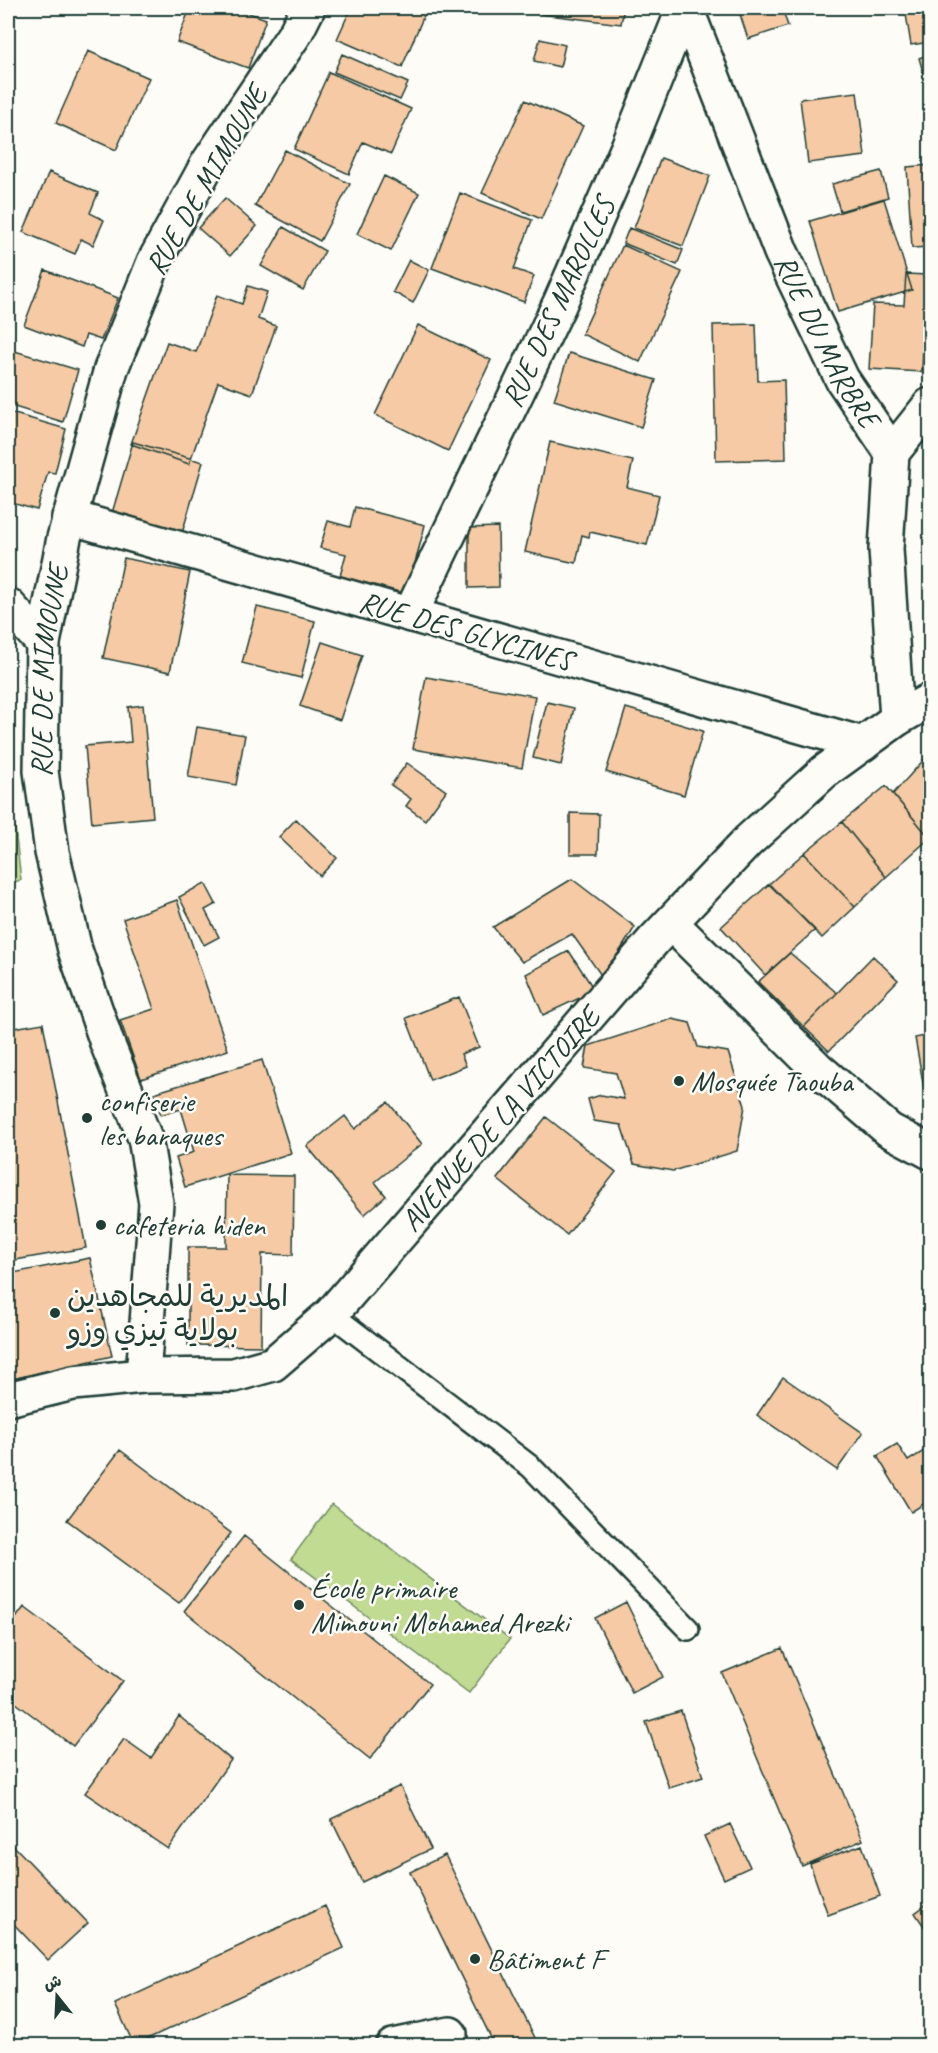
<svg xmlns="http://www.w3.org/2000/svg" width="938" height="2053" font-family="Caveat,'Playpen Sans Arabic',sans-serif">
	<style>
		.pitch { fill: #c1db92; stroke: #708c63; stroke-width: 1.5 }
		.building { fill: #f5caa4; stroke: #1f3d34; stroke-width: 1.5 }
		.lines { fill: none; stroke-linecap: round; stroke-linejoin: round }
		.service-casing { stroke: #1f3d34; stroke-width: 26 }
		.minor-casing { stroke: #1f3d34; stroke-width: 38 }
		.service { stroke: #fdfcf7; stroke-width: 21 }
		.minor { stroke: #fdfcf7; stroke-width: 33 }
		.poi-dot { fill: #1f3d34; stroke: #fdfcf7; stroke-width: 2 }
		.labels { text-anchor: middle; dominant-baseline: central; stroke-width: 5; stroke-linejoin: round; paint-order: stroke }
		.street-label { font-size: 30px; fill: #1f3d34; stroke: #fdfcf7 }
		.poi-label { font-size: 30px; fill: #1f3d34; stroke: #fdfcf7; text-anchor: start }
	</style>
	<rect width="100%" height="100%" fill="#fdfcf7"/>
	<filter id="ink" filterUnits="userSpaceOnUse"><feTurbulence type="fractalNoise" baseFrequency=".0167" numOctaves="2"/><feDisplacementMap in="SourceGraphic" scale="12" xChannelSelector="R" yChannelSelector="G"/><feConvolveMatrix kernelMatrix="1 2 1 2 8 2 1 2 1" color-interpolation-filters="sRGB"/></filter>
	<g filter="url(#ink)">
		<path class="pitch" d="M 8,770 L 21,880 L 8,884 Z
			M 332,1504 L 510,1639 L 469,1693 L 291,1559 Z"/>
		<path class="building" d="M 190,8 L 235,8 L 266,19 L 248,68 L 177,42 Z
			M 351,8 L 427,8 L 402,67 L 337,39 Z
			M 542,8 L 624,8 L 621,24 L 541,14 Z
			M 738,8 L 782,8 L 788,26 L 748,39 Z
			M 905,8 L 930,8 L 930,42 L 911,45 Z
			M 540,39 L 565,45 L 560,67 L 534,61 Z
			M 88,51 L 149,78 L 116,150 L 56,123 Z
			M 342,54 L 408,83 L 400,100 L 334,72 Z
			M 930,54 L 930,96 L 919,58 Z
			M 329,72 L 411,109 L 391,154 L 363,142 L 349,174 L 294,149 Z
			M 857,92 L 865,156 L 808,163 L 800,99 Z
			M 525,100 L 583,126 L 541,219 L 482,193 Z
			M 285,150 L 350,184 L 320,241 L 255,206 Z
			M 661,158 L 710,176 L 683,246 L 634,228 Z
			M 930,165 L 930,247 L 912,248 L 907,167 Z
			M 881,171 L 888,197 L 840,211 L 832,184 Z
			M 49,172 L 98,193 L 90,213 L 104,220 L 93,245 L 81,239 L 75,254 L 23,232 Z
			M 384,176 L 419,193 L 391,251 L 357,234 Z
			M 460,193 L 532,220 L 514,269 L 534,276 L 524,302 L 432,268 Z
			M 225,198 L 257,226 L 230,256 L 198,228 Z
			M 884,199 L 912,290 L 838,312 L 810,221 Z
			M 283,227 L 325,251 L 303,290 L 261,266 Z
			M 629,228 L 683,250 L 677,265 L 623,243 Z
			M 623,245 L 682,272 L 640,362 L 582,334 Z
			M 409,260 L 429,270 L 413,303 L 393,292 Z
			M 45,270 L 118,298 L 101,340 L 86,335 L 82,347 L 24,325 Z
			M 906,274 L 927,275 L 922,372 L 869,369 L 873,304 L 904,305 Z
			M 248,286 L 267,292 L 258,319 L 276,326 L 252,394 L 218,382 L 189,464 L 131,444 L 167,342 L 196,352 L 217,295 L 242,304 Z
			M 756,324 L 758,381 L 784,380 L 786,459 L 716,461 L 713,325 Z
			M 418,325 L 491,360 L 448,451 L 375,415 Z
			M 8,349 L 78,370 L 63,422 L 8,405 Z
			M 569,353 L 656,380 L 641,427 L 554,400 Z
			M 8,412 L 66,429 L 55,473 L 48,472 L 37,510 L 8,502 Z
			M 133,442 L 203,462 L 180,540 L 110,520 Z
			M 550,442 L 633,461 L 627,487 L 659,495 L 647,545 L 590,532 L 589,537 L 582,535 L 576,563 L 525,552 Z
			M 355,507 L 425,525 L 407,594 L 340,576 L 346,554 L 320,548 L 328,521 L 350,527 Z
			M 498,527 L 499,587 L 469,588 L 469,528 Z
			M 124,558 L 190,572 L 170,672 L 103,658 Z
			M 257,607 L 315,621 L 301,678 L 242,663 Z
			M 322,642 L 362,655 L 340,720 L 300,706 Z
			M 426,677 L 535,696 L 522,768 L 413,749 Z
			M 547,702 L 574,708 L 561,765 L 533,758 Z
			M 143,705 L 153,817 L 92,823 L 85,746 L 131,742 L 128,707 Z
			M 626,708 L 703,731 L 684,795 L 606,772 Z
			M 197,727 L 245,735 L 236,785 L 188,777 Z
			M 928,755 L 930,759 L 930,838 L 893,794 Z
			M 407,763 L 446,791 L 425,820 L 406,806 L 411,799 L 391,785 Z
			M 886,786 L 930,838 L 886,877 L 842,822 Z
			M 570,813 L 599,814 L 598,854 L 570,854 Z
			M 296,819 L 337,858 L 320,876 L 279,837 Z
			M 842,822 L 886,877 L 855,907 L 804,853 Z
			M 804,853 L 855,907 L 822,938 L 769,884 Z
			M 572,879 L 635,927 L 603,978 L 572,934 L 522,962 L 493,927 Z
			M 205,883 L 216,904 L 205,910 L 219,937 L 204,945 L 179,897 Z
			M 769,884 L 815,930 L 765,975 L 721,927 Z
			M 177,900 L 228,1050 L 141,1079 L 120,1020 L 154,1009 L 123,919 Z
			M 569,951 L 595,991 L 543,1015 L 526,974 Z
			M 790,953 L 837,993 L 804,1027 L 758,982 Z
			M 873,956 L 898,980 L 829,1051 L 804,1027 Z
			M 459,997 L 479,1047 L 461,1054 L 466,1066 L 430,1080 L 406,1018 Z
			M 672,1019 L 690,1023 L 698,1047 L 728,1052 L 745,1106 L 737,1151 L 673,1171 L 634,1164 L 621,1125 L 594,1121 L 588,1099 L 601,1095 L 624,1099 L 616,1073 L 584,1068 L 588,1046 Z
			M 43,1023 L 86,1248 L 9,1261 L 8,1029 Z
			M 930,1035 L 930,1104 L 927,1105 L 915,1038 Z
			M 262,1060 L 291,1153 L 185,1187 L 176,1158 L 194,1152 L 181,1109 L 161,1115 L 154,1093 Z
			M 388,1102 L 422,1144 L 375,1182 L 386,1196 L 364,1215 L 307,1146 L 345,1116 L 355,1129 Z
			M 546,1117 L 616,1172 L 567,1235 L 497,1179 Z
			M 227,1175 L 294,1176 L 293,1255 L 262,1254 L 261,1346 L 188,1345 L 188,1247 L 226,1247 Z
			M 90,1258 L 112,1356 L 13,1379 L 8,1352 L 8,1274 Z
			M 783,1377 L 863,1433 L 837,1470 L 757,1415 Z
			M 897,1444 L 908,1461 L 930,1447 L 930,1500 L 911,1512 L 877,1456 Z
			M 120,1450 L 231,1533 L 179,1603 L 67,1520 Z
			M 244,1536 L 430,1684 L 370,1759 L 184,1611 Z
			M 626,1602 L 663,1677 L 632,1693 L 595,1618 Z
			M 24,1607 L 123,1681 L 73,1746 L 8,1697 L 8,1629 Z
			M 782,1648 L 863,1840 L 802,1866 L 722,1673 Z
			M 681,1711 L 703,1777 L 669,1788 L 646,1722 Z
			M 179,1716 L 231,1760 L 168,1849 L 85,1793 L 124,1739 L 151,1758 Z
			M 400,1786 L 431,1849 L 362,1882 L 331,1819 Z
			M 730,1824 L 750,1867 L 724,1879 L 704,1836 Z
			M 12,1844 L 88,1923 L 48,1960 L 8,1918 L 8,1849 Z
			M 862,1845 L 880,1896 L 828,1915 L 810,1864 Z
			M 445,1855 L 539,2046 L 495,2046 L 410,1872 Z
			M 930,1902 L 930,1935 L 915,1913 Z
			M 325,1906 L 344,1948 L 134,2045 L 115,2004 Z"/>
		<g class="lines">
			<defs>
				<path id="service" d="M 331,1314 L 531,1467 L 688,1629"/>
				<g id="minor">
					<path id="s1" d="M 686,8 L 781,252 L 842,379 L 892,453 L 886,549 L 897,719"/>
					<path d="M 892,453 L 930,405"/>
					<path d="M 69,517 L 863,744"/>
					<path d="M 8,605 L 43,643"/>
					<path d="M 410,615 L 560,303 L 628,147 L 684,8"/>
					<path d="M 671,923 L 818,1069 L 889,1130 L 930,1152"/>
					<path id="s2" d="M 143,1376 L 156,1203 L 145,1138 L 107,1043 L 75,950 L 52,852 L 41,771 L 43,643 L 64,538 L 111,369 L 154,262 L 208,163 L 296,32 L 308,8"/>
					<path d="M 8,1399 L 73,1383 L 143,1376 L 234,1375 L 273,1364 L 331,1314 L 654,940 L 748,841 L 824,772 L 897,719 L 930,700"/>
					<path d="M 393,2046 L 450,2034"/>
				</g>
			</defs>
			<use href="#service" class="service-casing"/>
			<use href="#minor" class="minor-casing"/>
			<use href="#service" class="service"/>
			<use href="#minor" class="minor"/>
		</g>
	</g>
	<g class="poi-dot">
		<circle cx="679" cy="1081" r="6"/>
		<circle cx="87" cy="1118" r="6"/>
		<circle cx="101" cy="1225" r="6"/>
		<circle cx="55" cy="1313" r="6"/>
		<circle cx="299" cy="1605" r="6"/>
		<circle cx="475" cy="1959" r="6"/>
	</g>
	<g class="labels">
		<g class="street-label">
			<text transform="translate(206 180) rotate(-60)">RUE DE MIMOUNE</text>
			<text transform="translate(558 302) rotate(-65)">RUE DES MAROLLES</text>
			<text stroke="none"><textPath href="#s1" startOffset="362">RUE DU MARBRE</textPath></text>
			<text transform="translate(466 631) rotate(16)">RUE DES GLYCINES</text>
			<text stroke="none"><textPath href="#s2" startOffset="723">RUE DE MIMOUNE</textPath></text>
			<text transform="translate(500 1119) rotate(-49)">AVENUE DE LA VICTOIRE</text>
		</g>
		<g class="poi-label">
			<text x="691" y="1081">Mosquée Taouba</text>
			<text x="99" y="1101">confiserie<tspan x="99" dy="34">les baraques</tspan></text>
			<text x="113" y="1225">cafeteria hiden</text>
			<text x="67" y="1296">المديرية للمجاهدين<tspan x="67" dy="34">بولاية تيزي وزو</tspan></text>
			<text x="311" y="1588">École primaire<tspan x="311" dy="34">Mimouni Mohamed Arezki</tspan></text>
			<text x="487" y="1959">Bâtiment F</text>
		</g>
	</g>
	<rect width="938" height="2053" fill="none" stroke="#fdfcf7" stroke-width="30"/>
	<rect x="15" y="15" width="908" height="2023" fill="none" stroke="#1f3d34" stroke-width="2" filter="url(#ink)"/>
	<g transform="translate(57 1996) rotate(342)" stroke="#fdfcf7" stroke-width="4.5" paint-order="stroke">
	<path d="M0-4.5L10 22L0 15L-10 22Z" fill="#1f3d34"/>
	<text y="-9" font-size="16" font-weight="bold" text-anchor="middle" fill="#1f3d34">ش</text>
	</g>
</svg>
